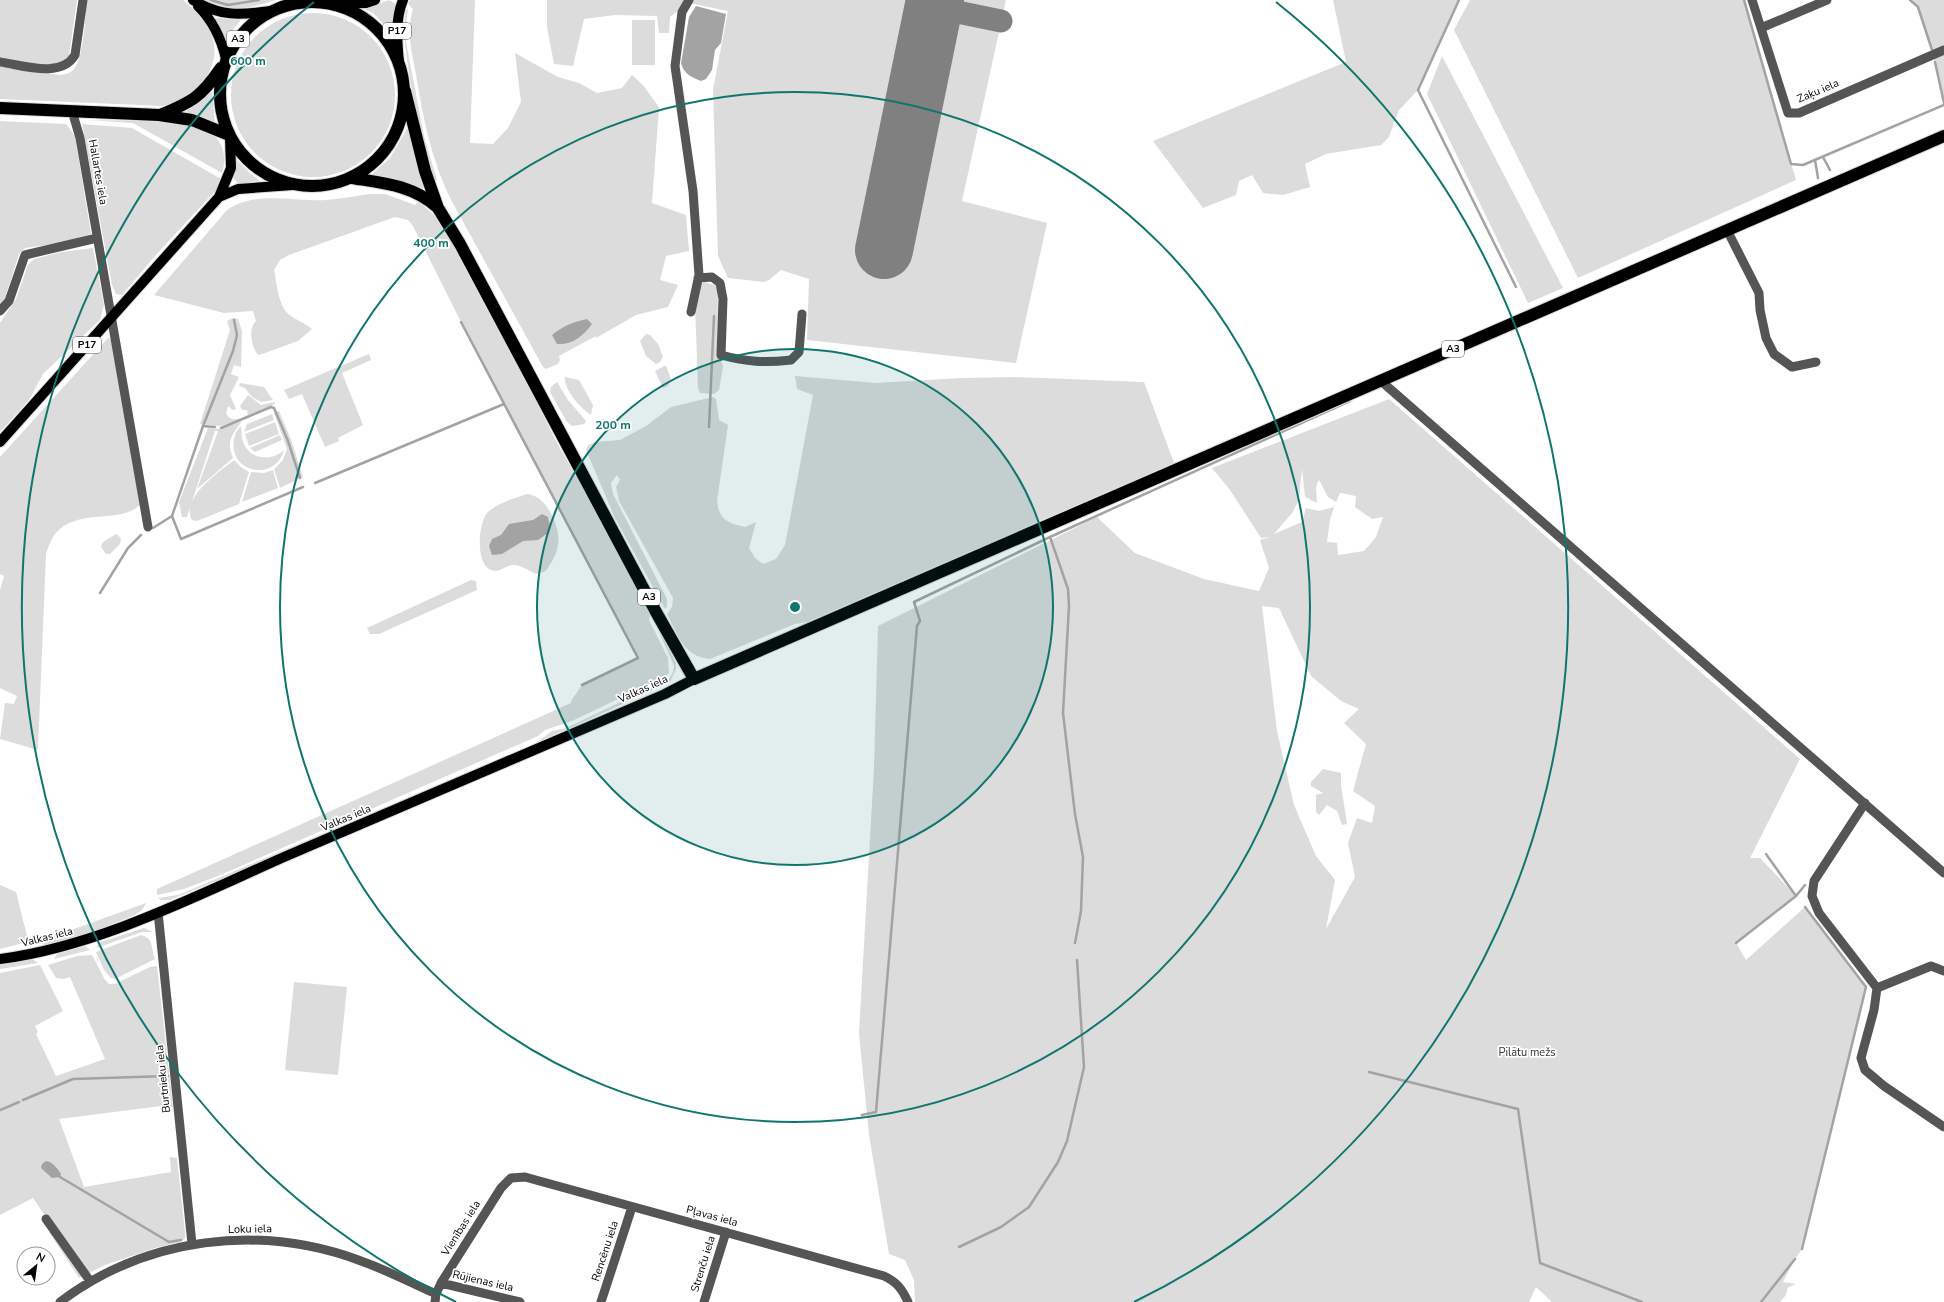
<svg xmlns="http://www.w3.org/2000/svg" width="1944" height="1302" font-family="'Nunito Sans',sans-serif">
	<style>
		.green { fill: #dcdcdc; fill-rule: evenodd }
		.water { fill: #a3a3a3 }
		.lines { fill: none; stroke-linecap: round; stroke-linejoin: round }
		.stream { stroke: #a3a3a3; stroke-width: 2.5 }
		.taxiway { stroke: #808080; stroke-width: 23 }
		.runway { stroke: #808080; stroke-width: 58 }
		.major-casing { stroke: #dbdbdb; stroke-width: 12 }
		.highway-casing { stroke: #dbdbdb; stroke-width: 14 }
		.minor { stroke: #555; stroke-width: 9 }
		.major { stroke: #000; stroke-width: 10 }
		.highway { stroke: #000; stroke-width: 12 }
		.ring { fill: none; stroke: #0f766e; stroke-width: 2 }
		.labels { text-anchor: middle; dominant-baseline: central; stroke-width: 3.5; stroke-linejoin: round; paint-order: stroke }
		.shield { fill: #fff; stroke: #4c4c4c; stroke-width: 1 }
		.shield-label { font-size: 10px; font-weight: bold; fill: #000 }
		.street-label { font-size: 11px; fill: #000; stroke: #fff }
		.park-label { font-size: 11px; fill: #333; stroke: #fff }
		.centre { fill: #0f766e; stroke: #fff; stroke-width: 2 }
		.ring-label { font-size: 12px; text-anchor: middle; font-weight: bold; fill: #0f766e; stroke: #fff; stroke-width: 3.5; stroke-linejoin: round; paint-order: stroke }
	</style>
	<rect width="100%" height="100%" fill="#fff"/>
	<path class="green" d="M 0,0 L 77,0 L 69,56 L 60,63 L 46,65 L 0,59 Z
		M 87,0 L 183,0 C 208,20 226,46 206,77 C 195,94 183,101 163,106 L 0,99 L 0,66 L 60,75 C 65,74 70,74 74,69 C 84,57 85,17 87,0 Z
		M 207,0 L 276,0 C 250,8 232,13 206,1 Z
		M 389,0 L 396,4 L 391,32 L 373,13 L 364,9 Z
		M 410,0 L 475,0 L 470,143 L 493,144 L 508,128 L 521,102 L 515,53 L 558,77 L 579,83 L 597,93 L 622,88 L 632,75 L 643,85 L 659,107 L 652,203 L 686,215 L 689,251 L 666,256 L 660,280 L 678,285 L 668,307 L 636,315 L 596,338 L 596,336 L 559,356 L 560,360 L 558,364 L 546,369 L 543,367 L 450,198 C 431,158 423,118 416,75 C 412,52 406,32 413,9 L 408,4 Z
		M 547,0 L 684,0 L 680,9 L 670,17 L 669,33 L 659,33 L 657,16 L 615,15 L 584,19 L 573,66 L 554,64 L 547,27 Z
		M 691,0 L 1006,0 L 962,201 L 1047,223 L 1016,363 L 807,340 L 809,279 L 781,270 L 769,280 L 764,282 L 728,278 L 718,256 L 713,90 L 728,11 L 689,3 Z
		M 1333,0 L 1459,0 L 1418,90 L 1399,110 L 1389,137 L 1381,145 L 1326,154 L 1305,164 L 1310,187 L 1283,195 L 1263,193 L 1252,175 L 1239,181 L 1236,195 L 1203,208 L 1153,141 L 1346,62 Z
		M 1470,0 L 1744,0 L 1796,180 L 1578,278 L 1454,30 Z
		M 1910,0 L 1944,0 L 1944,103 L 1935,62 L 1918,7 Z
		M 407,8 L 408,10 L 405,31 L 406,42 L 424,136 L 437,180 L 435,181 C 424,151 396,36 407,8 Z
		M231 95a82 82 0 1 1 164 0a82 82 0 1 1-164 0Z
		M 215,18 L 241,20 L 225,39 Z
		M 632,20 L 655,20 L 655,65 L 632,65 Z
		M 1442,56 L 1563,288 L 1528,303 L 1427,94 Z
		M 212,90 L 215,124 L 183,114 Z
		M 86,120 C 116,121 191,118 214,136 C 225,145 226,161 222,173 L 133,123 Z
		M 0,121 L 66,124 L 75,136 L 91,234 L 56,244 L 25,248 L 19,254 L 5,298 L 0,306 Z
		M 82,124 L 132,128 L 221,179 L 216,190 L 156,255 L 122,295 L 116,294 L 112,285 Z
		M 409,128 L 425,186 L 421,190 C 405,182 389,177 370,176 L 390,158 L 407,129 Z
		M 235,158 L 249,172 L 260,181 L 239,184 L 233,178 Z
		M 369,194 L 385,194 L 415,205 L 419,202 L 434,215 L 450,240 L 529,387 L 555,439 L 601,521 L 650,615 L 649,620 L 668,658 L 669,673 L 660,679 L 572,721 L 545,730 L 538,736 L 218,876 L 184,889 L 157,895 L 157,889 L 571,703 L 571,701 L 582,685 L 638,658 L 461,322 L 413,226 L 408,220 L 395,217 L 289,255 L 280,260 L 274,270 C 277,283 278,308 291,316 C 298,321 305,323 312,329 L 298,341 L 262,354 L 258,355 C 251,347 248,328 256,321 L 253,311 L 224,313 L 154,295 L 227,210 C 255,190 294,202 326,200 C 340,199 355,196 369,194 Z
		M 93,248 L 104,305 L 100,320 L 43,374 L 29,400 L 0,432 L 0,323 L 16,299 L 28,265 L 34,259 L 61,252 Z
		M 704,282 L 715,285 L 718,290 L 717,351 L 723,366 L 719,390 L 714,394 L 700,393 L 698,388 L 695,303 L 699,285 Z
		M 233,318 L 238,319 L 242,331 L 241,367 L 234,365 L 231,374 L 239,377 L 230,395 L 236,409 L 233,410 L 228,406 L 226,413 C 231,424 241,418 248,415 L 247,410 L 242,410 L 240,406 L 248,395 L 261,405 L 274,402 L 275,404 L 242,420 L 220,426 L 200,424 L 230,330 L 227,321 Z
		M 646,334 L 650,335 L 658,344 L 663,357 L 660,362 L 656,364 L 646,356 L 640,341 Z
		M 108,338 L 114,342 L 141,504 C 121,525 77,507 55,534 C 51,539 48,548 46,554 L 38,750 L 0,739 L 5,703 L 14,704 L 17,696 L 0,688 L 0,590 L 4,576 L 0,574 L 0,457 Z
		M 369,354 L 371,360 L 342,373 L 363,425 L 338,438 L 339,441 L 325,447 L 302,394 L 289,399 L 284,390 Z
		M 664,366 L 666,366 L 671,379 L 668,386 L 663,388 L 655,371 Z
		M 795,376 L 876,383 L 961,378 L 1016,377 L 1144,382 L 1174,463 L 807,622 L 795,624 L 710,659 C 684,657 678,635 667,614 L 672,607 L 673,598 L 619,501 L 616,487 L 620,480 L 617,475 L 611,483 L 613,494 L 667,599 L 667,606 L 665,609 L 615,518 L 586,450 L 588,445 L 596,442 L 620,440 L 646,426 L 671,407 L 713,397 L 716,399 L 719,420 L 728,425 L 717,501 C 719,520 728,523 745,527 L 756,522 L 749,548 L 755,558 L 763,564 L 776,559 L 785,545 L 813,395 L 797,389 Z
		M 565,377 L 579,380 L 593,405 L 591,415 C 582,410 563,389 565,377 Z
		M 557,382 L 568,400 L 586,421 L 584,424 L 572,426 L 567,422 L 550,392 L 551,387 Z
		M 240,383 L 264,387 L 273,400 L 261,402 L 252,397 L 245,388 L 239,386 Z
		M 1389,399 L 1800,759 L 1750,858 L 1760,858 L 1796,896 L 1736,943 L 1746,960 L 1805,907 L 1866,987 L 1802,1249 L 1795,1259 L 1783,1282 L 1796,1284 L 1788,1287 L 1786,1295 L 1780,1302 L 1552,1302 L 1536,1287 L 1529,1302 L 915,1302 L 914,1280 L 905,1260 L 889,1254 L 869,1135 L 859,1033 L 874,768 L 878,626 L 1097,517 L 1135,553 L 1204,579 L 1259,591 L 1269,568 L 1260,540 L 1270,537 L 1261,538 L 1230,490 L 1212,468 ZM 1302,469 L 1305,497 L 1317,503 L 1316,487 L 1319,480 L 1328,497 L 1336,502 L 1340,493 L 1356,496 L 1355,507 L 1372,519 L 1383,517 L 1376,537 L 1364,551 L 1338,555 L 1337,543 L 1327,542 L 1330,520 L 1334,507 L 1319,511 L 1306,508 L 1302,522 L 1274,534 L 1293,512 L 1299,499 ZM 1262,606 L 1279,608 L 1311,676 L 1341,701 L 1359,709 L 1344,723 L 1366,744 L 1353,791 L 1375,806 L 1372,823 L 1357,818 L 1348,843 L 1355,877 L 1326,929 L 1335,880 L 1316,856 L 1294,805 L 1277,731 Z
		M 279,411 L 292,442 L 303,477 L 280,488 L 274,469 L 283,460 L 287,449 L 274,413 Z
		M 272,414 L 274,420 L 244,432 L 247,424 Z
		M 242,421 C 234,433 225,440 233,458 L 197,489 L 218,431 L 215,431 L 187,517 L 182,517 L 179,502 L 208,428 L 220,429 Z
		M 275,422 L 279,434 L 249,446 L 245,434 Z
		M 241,426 C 242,431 241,436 243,442 C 250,460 271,462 284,450 C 275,483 228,473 234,439 C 235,434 237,429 241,426 Z
		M 280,435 L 282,440 L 255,452 L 250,448 Z
		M 234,460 L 241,467 L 249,472 L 239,504 L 197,521 L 192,520 C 180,498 220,471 234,460 Z
		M 273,470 L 278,488 L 242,502 L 251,472 L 264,473 Z
		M 527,494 C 547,495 561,528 558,545 C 557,554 551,563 546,571 L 537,574 C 529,571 520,564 512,565 C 504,566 499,573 491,570 C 475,564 478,522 488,512 C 498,503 515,498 527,494 Z
		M 116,534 L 121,538 L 120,544 L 110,554 L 106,554 L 101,547 L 103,542 Z
		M 471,580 L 476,581 L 477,590 L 379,634 L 370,634 L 367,628 Z
		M 653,618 L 676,663 L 676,669 L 670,682 C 506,759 338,831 170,900 L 161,900 L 158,898 L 178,895 L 536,743 L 552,731 L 566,728 L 669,679 L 673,672 L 674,666 Z
		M 1323,769 L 1341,773 L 1341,785 L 1347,824 L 1342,825 L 1337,811 L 1327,805 L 1319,815 L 1316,812 L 1316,795 L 1323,793 L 1311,786 L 1311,782 Z
		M 0,885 L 16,892 L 27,936 L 27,942 L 0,949 Z
		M 146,903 L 142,910 L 135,915 L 84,935 L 47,946 L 38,942 Z
		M 144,928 L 153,932 L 142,932 L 96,948 L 100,942 Z
		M 141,935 C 154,938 151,949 155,959 L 115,979 L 111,978 L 104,970 L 96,952 Z
		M 85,946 L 90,950 L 54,959 L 57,954 Z
		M 92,955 L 105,980 L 109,984 L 115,984 L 150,967 L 157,966 L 173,1107 L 170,1108 L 169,1105 L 59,1119 L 84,1187 L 171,1172 L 170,1157 L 177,1158 L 185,1232 L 185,1238 L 181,1242 L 155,1248 L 105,1265 L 79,1278 L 49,1232 L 54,1229 L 33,1198 L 0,1215 L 0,973 L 40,965 L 63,1011 L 35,1026 L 38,1032 L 36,1034 L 56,1076 L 105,1059 L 70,977 L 63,979 L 56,978 L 48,965 L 77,956 Z
		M 32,959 L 38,963 L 0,969 L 0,964 Z
		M 294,982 L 347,987 L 338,1075 L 285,1070 Z"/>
	<path class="water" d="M 696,6 L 726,14 L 721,43 L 715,50 L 712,70 L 706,79 L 701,81 C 691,77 684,74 681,63 L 689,17 Z
		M 587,319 L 592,324 C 583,336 573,345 557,344 L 552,335 C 563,326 573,322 587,319 Z
		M 542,514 L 548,517 L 550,526 L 548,533 L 538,540 L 523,541 L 502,554 L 492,555 L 489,546 L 492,539 L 501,535 L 509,524 L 533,520 Z
		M 46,1161 C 53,1162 57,1168 61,1174 L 60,1177 L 52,1178 L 41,1168 L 42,1164 Z"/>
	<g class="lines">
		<path class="stream" d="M 211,0 L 228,5 L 259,0
			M 1459,0 L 1418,90 L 1516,287
			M 1744,0 L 1791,164 L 1803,165 L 1944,105
			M 1910,0 L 1918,7 L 1932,50
			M 1935,62 L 1944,103
			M 1823,157 L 1830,170
			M 1815,160 L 1818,178
			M 461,322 L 638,658 L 582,685
			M 203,426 L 215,427
			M 709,427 L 714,316
			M 221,428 L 271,407 L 274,408 L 288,441 L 300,478
			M 315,483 L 504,404
			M 172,516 L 181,539 L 303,487
			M 153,528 L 172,516 L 203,426 L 233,351 L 237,335 L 234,320
			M 1050,537 L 1068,589 L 1069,606 L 1063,713 L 1075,814 L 1083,857 L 1081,911 L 1075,943
			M 100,593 L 128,548 L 141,535
			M 1766,854 L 1796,896
			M 1736,943 L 1796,896 L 1805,885
			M 1369,1072 L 1518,1109 L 1540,1263 L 1642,1302
			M 23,1100 L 73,1079 L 168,1076
			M 0,1110 L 19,1102
			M 862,1115 L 876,1112 L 917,626 L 920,621 L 914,602 L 1050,537 L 1350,401
			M 60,1177 L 169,1242 L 181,1240
			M 959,1247 L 1001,1227 L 1029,1207 L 1058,1162 L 1067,1141 L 1084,1067 L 1077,960
			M 1802,1249 L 1866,987 L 1805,907
			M 1761,1302 L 1795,1259"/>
		<path class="taxiway" d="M 933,7 L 1001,21"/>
		<path class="runway" d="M 884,250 L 935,0"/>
		<defs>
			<path id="major" d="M 193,0 C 220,17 241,15 271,11
				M 330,4 L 366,3 L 375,0
				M 198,6 C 213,21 221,37 226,59
				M 399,62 C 397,42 395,19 403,0
				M 219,197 L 238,189 L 293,185
				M 0,442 L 219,197 L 231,168 L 230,138
				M 0,959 C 96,947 196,896 284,857 C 411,802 538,748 665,694 L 694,679"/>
			<path id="highway" d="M220 94a92 92 0 1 1 184 0a92 92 0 1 1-184 0Z
				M 405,91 L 425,171 L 438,208 L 460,244 L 656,612 L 694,679 L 1944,136
				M 0,108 L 159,115 L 192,120 L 229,135
				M 160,115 C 192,102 201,97 221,68
				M 352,178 C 383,183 412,185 437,207"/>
		</defs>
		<use href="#major" class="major-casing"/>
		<use href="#highway" class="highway-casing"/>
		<path class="minor" d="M 689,0 L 682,12 L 675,66 L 693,191 L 699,275 L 691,312
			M 1752,0 L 1788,113 L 1799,113 L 1944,50
			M 1761,28 L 1827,0
			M 0,62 C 22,65 61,79 75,55 L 83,0
			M 72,111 L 80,138 L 148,527
			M 1727,230 L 1759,293 L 1760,310 L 1766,338 L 1774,354 L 1792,367 L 1816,362
			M 698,278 L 712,277 L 720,283 L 723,299 L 721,355 C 747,362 764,363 791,360 L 799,352 L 802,314
			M 0,311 L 9,301 L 25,255 L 97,238
			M 1381,381 L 1944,873
			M 1865,803 L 1814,881 L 1812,896 L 1819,913 L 1877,988 L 1874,1010 L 1861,1058 L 1865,1070 L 1884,1086 L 1944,1127
			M 158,912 L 192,1244
			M 1877,988 L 1931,966 L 1944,971
			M 46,1219 L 90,1281
			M 441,1283 L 520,1302
			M 60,1302 C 146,1237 260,1223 361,1261 C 387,1270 411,1283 436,1294
			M 435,1302 L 436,1294 L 441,1283 L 501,1188 L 511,1178 L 525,1177 L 884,1276 C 897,1282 902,1289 908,1302
			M 601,1302 L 632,1207
			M 704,1302 L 726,1232"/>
		<use href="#major" class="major"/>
		<use href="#highway" class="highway"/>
	</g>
	<circle cx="795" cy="607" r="258" fill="#0f766e" fill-opacity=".12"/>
	<g class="ring">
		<circle cx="795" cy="607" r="258"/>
		<circle cx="795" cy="607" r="515"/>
		<path d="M456 1302A773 773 0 0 1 314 2M1276 2A773 773 0 0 1 1134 1302"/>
	</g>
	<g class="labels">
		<g class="shield">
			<rect x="383" y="23" width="28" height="16" rx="3"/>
			<rect x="227" y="31" width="22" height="16" rx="3"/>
			<rect x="73" y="337" width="28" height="16" rx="3"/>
			<rect x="1442" y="341" width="22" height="16" rx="3"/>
			<rect x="638" y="589" width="22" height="16" rx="3"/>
		</g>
		<g class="shield-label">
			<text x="397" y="31">P17</text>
			<text x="238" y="39">A3</text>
			<text x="87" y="345">P17</text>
			<text x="1453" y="349">A3</text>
			<text x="649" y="597">A3</text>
		</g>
		<g class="street-label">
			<text transform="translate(1818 91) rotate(-23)">Zaķu iela</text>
			<text transform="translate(98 172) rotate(80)">Hallartes iela</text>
			<text transform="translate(643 689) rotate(-24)">Valkas iela</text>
			<text transform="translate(346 818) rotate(-23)">Valkas iela</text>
			<text transform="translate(47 937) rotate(-14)">Valkas iela</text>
			<text transform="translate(163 1079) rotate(-96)">Burtnieku iela</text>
			<text transform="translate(712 1216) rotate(15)">Pļavas iela</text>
			<text transform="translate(461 1228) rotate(-58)">Vienības iela</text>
			<text transform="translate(250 1229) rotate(-1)">Loku iela</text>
			<text transform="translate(605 1251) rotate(-72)">Rencēnu iela</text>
			<text transform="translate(703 1264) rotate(-73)">Strenču iela</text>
			<text transform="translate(483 1281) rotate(13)">Rūjienas iela</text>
		</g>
		<g class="park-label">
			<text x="1527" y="1052">Pilātu mežs</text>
		</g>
	</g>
	<circle cx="795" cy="607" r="6" class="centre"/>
	<g class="ring-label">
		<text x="248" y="65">600 m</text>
		<text x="431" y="247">400 m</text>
		<text x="613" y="429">200 m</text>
	</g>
	<g transform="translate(36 1266) rotate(29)"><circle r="19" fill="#ffffff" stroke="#999999"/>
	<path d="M0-3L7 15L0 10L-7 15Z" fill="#000000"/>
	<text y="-6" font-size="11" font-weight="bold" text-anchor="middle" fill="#000000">N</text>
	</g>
</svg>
